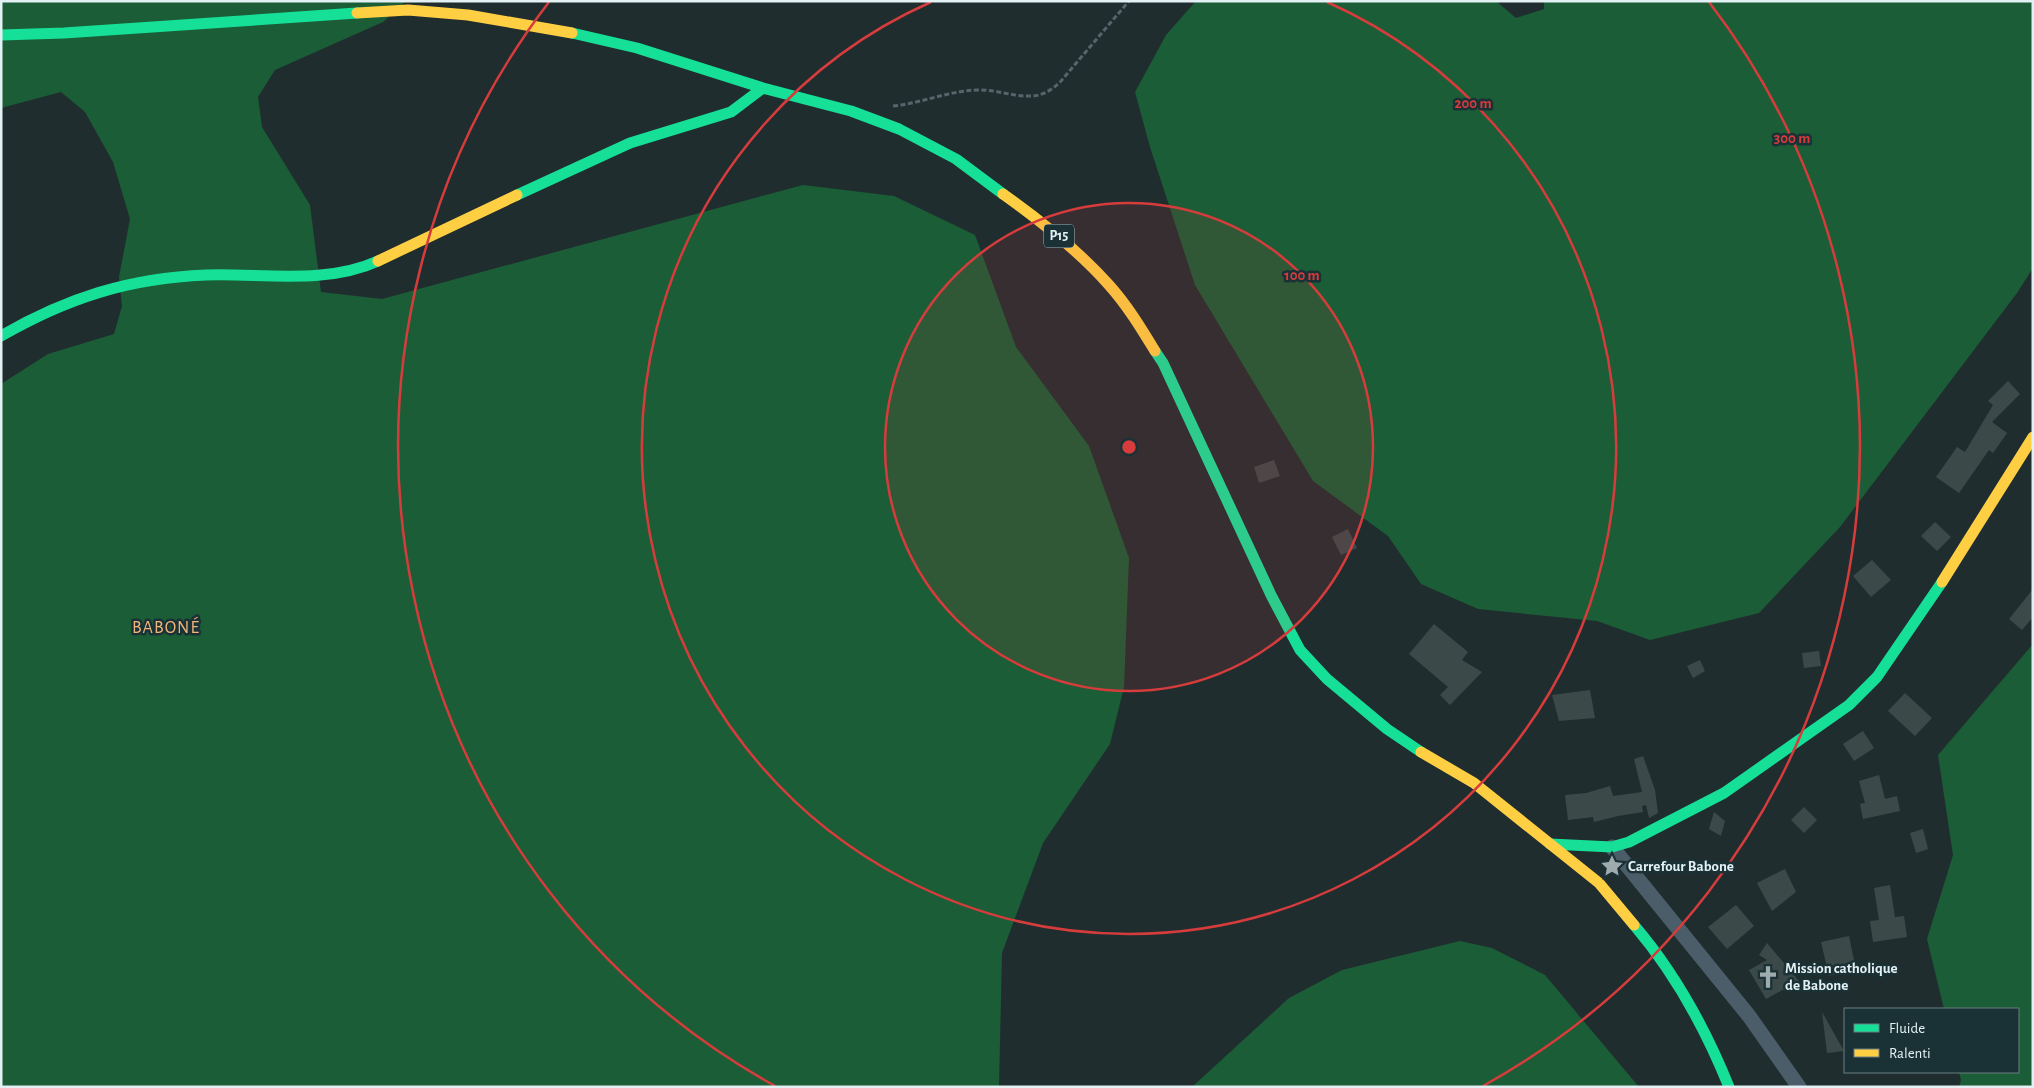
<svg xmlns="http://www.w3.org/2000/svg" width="2034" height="1088" font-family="'Alegreya Sans',sans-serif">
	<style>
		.forest { fill: #1b5d36 }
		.building { fill: #3b4a49 }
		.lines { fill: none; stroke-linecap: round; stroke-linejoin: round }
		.path { stroke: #56646b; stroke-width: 3; stroke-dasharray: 5 2.5; stroke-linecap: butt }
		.street { stroke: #4a5d68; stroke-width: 15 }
		.fast { stroke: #16e098; stroke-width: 11 }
		.slow { stroke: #ffcf43; stroke-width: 11 }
		.ring { fill: none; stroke: #d73c3c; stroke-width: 2.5 }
		.labels { text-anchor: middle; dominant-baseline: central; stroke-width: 5; stroke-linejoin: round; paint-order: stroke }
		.shield { fill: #1a3135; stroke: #a7b7bb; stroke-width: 1 }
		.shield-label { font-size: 14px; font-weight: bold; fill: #e4f1f4 }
		.poi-label { font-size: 15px; font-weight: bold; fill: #e4f1f4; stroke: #1a3135; text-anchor: start }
		.quarter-label { font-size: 18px; letter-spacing: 1px; fill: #f0b67c; stroke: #1a3135 }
		.centre { fill: #d73c3c; stroke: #1a3135; stroke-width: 2.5 }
		.ring-label { font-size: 15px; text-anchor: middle; font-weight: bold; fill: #d73c3c; stroke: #1a3135; stroke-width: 5; stroke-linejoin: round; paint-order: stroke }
	</style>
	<rect width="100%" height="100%" fill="#202d2f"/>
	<path class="forest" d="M 1,1 L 406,1 L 383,22 L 275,70 L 258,97 L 262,127 L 310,205 L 321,292 L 382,299 L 803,185 L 894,196 L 975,235 L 1016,347 L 1089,446 L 1129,558 L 1124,687 L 1110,744 L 1043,843 L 1002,953 L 999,1087 L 1,1087 L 1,384 L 48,354 L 114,334 L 122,306 L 119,277 L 130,219 L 113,162 L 85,112 L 61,92 L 1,108 Z
		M 1196,1 L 1496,1 L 1516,18 L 1544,9 L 1544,1 L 2033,1 L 2033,268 L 2017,293 L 1840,527 L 1759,613 L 1650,640 L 1597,621 L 1478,609 L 1421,584 L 1388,536 L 1313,481 L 1195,285 L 1150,147 L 1135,92 L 1166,35 Z
		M 2033,644 L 2033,1087 L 1959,1087 L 1961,1080 L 1959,1072 L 2018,1072 L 2018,1009 L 1944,1009 L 1927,939 L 1953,855 L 1938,755 Z
		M 1460,941 L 1492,948 L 1545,975 L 1639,1087 L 1192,1087 L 1289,998 L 1342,970 Z"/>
	<path class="building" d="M 2008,381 L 2020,394 L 1992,422 L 2007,433 L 1993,453 L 1989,450 L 1959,493 L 1936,477 L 1957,447 L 1965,452 L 1993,405 L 1988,401 Z
		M 1274,460 L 1280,476 L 1259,483 L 1254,467 Z
		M 1935,522 L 1951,537 L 1937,551 L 1921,536 Z
		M 1348,529 L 1357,548 L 1341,555 L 1332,537 Z
		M 1872,560 L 1891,580 L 1871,597 L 1853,576 Z
		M 2033,589 L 2033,617 L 2022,630 L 2009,619 Z
		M 1434,624 L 1468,652 L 1462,660 L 1482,672 L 1450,705 L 1440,695 L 1448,687 L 1409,654 Z
		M 1819,651 L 1821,666 L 1804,668 L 1802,653 Z
		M 1700,660 L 1705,671 L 1693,678 L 1687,666 Z
		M 1590,690 L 1595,718 L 1559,721 L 1552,695 Z
		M 1905,693 L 1932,718 L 1915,736 L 1888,711 Z
		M 1863,731 L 1874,748 L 1854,761 L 1843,744 Z
		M 1643,756 L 1655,790 L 1658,813 L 1649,818 L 1646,805 L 1642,806 L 1643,812 L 1618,816 L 1594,822 L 1593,817 L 1568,820 L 1565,795 L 1586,793 L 1610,786 L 1613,796 L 1642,792 L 1634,759 Z
		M 1879,775 L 1885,799 L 1897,796 L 1900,811 L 1863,819 L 1860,804 L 1865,803 L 1859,781 Z
		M 1804,807 L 1817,820 L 1804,833 L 1791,820 Z
		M 1714,812 L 1725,821 L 1721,836 L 1709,829 Z
		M 1923,829 L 1928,849 L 1916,853 L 1910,833 Z
		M 1785,869 L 1796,892 L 1772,911 L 1757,883 Z
		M 1890,885 L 1895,917 L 1904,916 L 1907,937 L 1873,942 L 1870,921 L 1879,920 L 1874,888 Z
		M 1736,905 L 1754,926 L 1727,949 L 1708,927 Z
		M 1849,936 L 1856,970 L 1829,976 L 1821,942 Z
		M 1767,943 L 1799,981 L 1766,999 L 1749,970 L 1767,960 L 1759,955 Z
		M 1822,1012 L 1844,1051 L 1827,1053 Z"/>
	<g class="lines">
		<path class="path" d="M 893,106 C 922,103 948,91 977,90 C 995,89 1013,97 1031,96 C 1043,96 1053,89 1061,81 L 1129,1"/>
		<path class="street" d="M 1612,847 L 1749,1016 L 1799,1087"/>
		<path class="fast" d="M 572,33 L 637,48 L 763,88 L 851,111 L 899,129 L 956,159 L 1003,194
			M 1,35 L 64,33 L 357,13
			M 517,195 L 630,143 L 731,112 L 763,88
			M 1,336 C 67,298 129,278 206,275 C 262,273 326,285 378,261
			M 1155,351 L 1163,363 L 1271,595 L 1300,650 L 1327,679 L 1387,729 L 1421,752
			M 1550,844 L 1612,847 L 1629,842 L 1724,793 L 1849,705 L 1877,677 L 1942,582
			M 1634,925 C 1675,973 1706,1030 1729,1087"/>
		<path class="slow" d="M 357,13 L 408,10 L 468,15 L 572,33
			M 1003,194 C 1041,221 1078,250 1109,285 C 1127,305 1141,328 1155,351
			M 378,261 L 517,195
			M 1942,582 L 2033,437
			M 1421,752 L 1474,783 L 1599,883 L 1634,925"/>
	</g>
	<circle cx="1129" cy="447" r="244" fill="#d73c3c" fill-opacity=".12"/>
	<g class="ring">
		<circle cx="1129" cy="447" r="244"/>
		<path d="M1327 2A487 487 0 1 1 931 2"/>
		<path d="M775 1086A731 731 0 0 1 549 2M1709 2A731 731 0 0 1 1483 1086"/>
	</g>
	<defs>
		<symbol id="sight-bare" viewBox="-9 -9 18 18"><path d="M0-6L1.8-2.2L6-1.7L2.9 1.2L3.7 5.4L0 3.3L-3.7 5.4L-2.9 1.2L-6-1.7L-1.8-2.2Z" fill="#9facaf" stroke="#1a3135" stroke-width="2.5" paint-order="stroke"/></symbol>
		<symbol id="church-bare" viewBox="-9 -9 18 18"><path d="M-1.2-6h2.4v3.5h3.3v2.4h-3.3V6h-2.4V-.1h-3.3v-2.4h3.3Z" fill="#9facaf" stroke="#1a3135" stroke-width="2.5" paint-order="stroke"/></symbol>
	</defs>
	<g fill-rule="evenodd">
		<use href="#sight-bare" x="1596" y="850" width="32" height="32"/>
		<use href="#church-bare" x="1752" y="961" width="32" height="32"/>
	</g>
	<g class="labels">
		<rect class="shield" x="1044" y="224.5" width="30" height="23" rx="4"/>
		<g class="shield-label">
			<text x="1059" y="236">P15</text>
		</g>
		<g class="poi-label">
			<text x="1628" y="866">Carrefour Babone</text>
			<text x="1785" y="968">Mission catholique<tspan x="1785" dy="17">de Babone</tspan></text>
		</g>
		<g class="quarter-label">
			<text x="166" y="628">BABONÉ</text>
		</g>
	</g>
	<circle cx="1129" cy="447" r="8" class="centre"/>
	<g class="ring-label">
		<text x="1473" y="108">200 m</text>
		<text x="1792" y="143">300 m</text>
		<text x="1302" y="280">100 m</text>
	</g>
	<rect width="2034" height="1088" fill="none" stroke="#e4f1f4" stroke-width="5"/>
	<rect x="1844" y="1008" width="175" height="65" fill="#1a3135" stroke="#6b7e81"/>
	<rect x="1854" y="1024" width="25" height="8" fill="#16e098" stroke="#6b7e81"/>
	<text x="1889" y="1033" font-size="15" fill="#e4f1f4">Fluide</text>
	<rect x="1854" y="1049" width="25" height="8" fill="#ffcf43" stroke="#6b7e81"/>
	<text x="1889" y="1058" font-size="15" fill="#e4f1f4">Ralenti</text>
</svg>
